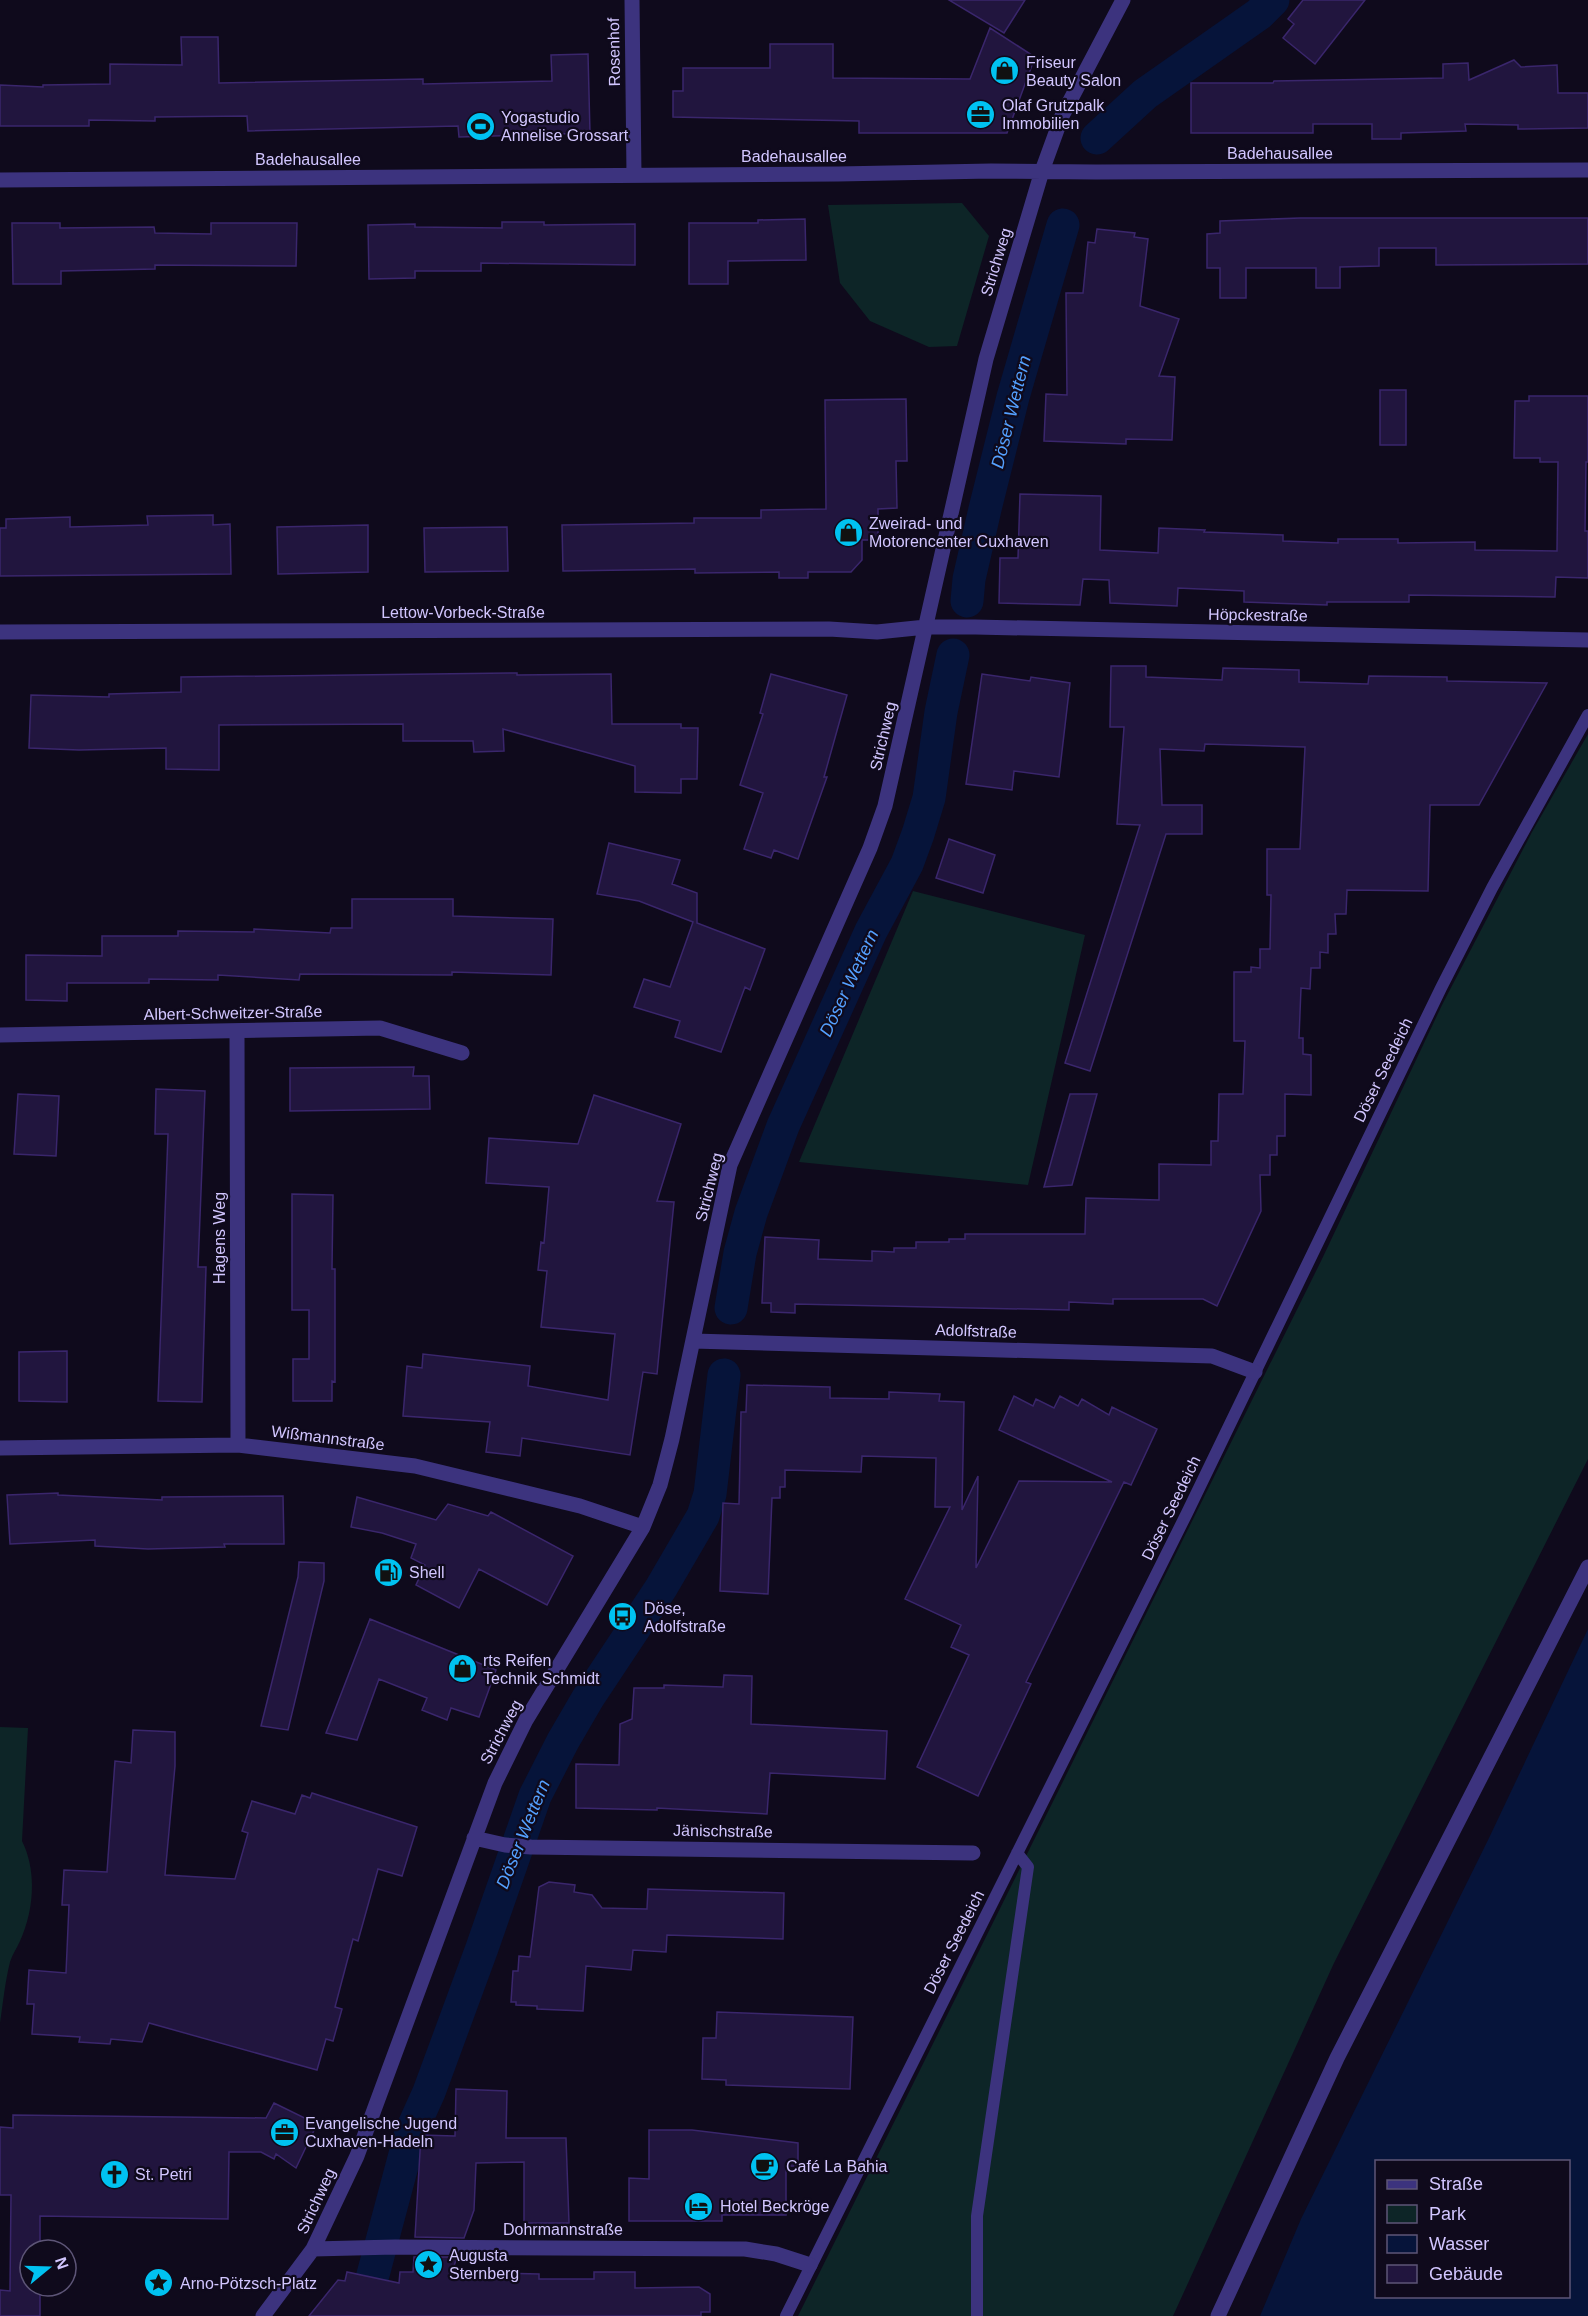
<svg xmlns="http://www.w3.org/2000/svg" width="1588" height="2316" font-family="Arial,sans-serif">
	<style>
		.green { fill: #0d2527 }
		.water { fill: #06143a; fill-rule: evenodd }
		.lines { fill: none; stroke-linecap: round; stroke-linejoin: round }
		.canal { stroke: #06143a; stroke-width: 33 }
		.building { fill: #21153e; stroke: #3a266c; stroke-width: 1.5 }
		.lane { stroke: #3c337e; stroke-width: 12 }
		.street { stroke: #3c337e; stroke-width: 15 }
		.labels { text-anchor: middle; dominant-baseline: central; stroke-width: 4.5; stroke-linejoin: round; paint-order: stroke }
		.street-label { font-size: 16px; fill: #d2c6ff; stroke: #0f0a1c }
		.poi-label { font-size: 16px; fill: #d2c6ff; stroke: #0f0a1c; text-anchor: start }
		.water-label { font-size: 18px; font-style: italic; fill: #54a0ff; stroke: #0f0a1c }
	</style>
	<rect width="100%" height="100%" fill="#0f0a1c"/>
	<path class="green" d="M 962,203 L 989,236 L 957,346 L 929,347 L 870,321 L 840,283 L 828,205 Z
		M 1588,734 L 1588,1459 L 1334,1963 L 1173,2316 L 798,2316 L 1322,1259 L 1442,1005 L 1532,832 Z
		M 913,891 L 1085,935 L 1028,1185 L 799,1162 Z
		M 0,1727 L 28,1728 L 22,1841 C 37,1871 34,1910 20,1941 C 17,1948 12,1955 10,1962 C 5,1982 3,2003 0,2023 Z"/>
	<path class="water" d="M 1588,1629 L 1588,2316 L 1260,2316 L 1301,2219 L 1489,1838 ZM 1376,2162 L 1568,2162 L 1568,2296 L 1376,2296 Z"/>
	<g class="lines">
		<path class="canal" d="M 1097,138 L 1145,94 L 1259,14 L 1273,0
			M 967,601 L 969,579 L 985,509 L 1013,397 L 1063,225
			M 731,1308 L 740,1253 L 751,1213 L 783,1126 L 871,931 L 907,864 L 918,834 L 929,798 L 941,712 L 953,655
			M 362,2316 L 411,2132 L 429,2092 L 482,1948 L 535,1796 L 563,1741 L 588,1698 L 661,1588 L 703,1516 L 710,1494 L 724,1375"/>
	</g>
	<path class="building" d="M 949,0 L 1025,0 L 1004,33 Z
		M 1303,0 L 1365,0 L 1315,64 L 1283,38 L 1294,24 L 1288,19 Z
		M 990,28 L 1035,57 L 1007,133 L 859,133 L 859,121 L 673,117 L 673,91 L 683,91 L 683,68 L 770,68 L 770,44 L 833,44 L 833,78 L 970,79 Z
		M 181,37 L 218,37 L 219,83 L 423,79 L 423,84 L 552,81 L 551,55 L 588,54 L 590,133 L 459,137 L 458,126 L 248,131 L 247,116 L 155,117 L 155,121 L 89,120 L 89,126 L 0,126 L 0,85 L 43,87 L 43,85 L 110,84 L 110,64 L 182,65 Z
		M 1514,60 L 1521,67 L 1557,65 L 1558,93 L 1588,93 L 1588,128 L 1518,129 L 1518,125 L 1465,124 L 1466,131 L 1401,133 L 1401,139 L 1372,139 L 1372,124 L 1313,124 L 1313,133 L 1191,133 L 1191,83 L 1273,83 L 1274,81 L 1443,78 L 1443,64 L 1468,63 L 1469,80 Z
		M 1300,218 L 1588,218 L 1588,264 L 1436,265 L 1436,248 L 1379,248 L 1379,266 L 1340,267 L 1340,288 L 1316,288 L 1316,268 L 1246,268 L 1246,298 L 1220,298 L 1220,268 L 1207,268 L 1207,234 L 1220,233 L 1220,221 Z
		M 805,219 L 806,260 L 728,261 L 728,284 L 689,284 L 689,223 L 758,223 L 758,220 Z
		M 502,222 L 544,222 L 544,225 L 635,224 L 635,265 L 481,263 L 481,271 L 415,271 L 415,278 L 369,279 L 368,225 L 415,224 L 415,227 L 502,228 Z
		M 12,223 L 60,223 L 60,228 L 154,227 L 155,233 L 211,234 L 211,223 L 297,223 L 296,266 L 155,265 L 155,269 L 61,271 L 61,284 L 13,284 Z
		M 1097,229 L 1135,233 L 1134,237 L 1148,239 L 1140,306 L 1179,319 L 1159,376 L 1175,377 L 1172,440 L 1126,439 L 1126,444 L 1044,441 L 1046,394 L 1067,395 L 1066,293 L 1083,293 L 1088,242 L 1095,243 Z
		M 1380,390 L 1406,390 L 1406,445 L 1380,445 Z
		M 1529,396 L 1588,396 L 1588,462 L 1586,462 L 1585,531 L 1588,531 L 1588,578 L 1556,577 L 1555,597 L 1409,595 L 1409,602 L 1327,602 L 1327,605 L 1244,602 L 1244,591 L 1178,588 L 1177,606 L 1110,603 L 1109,580 L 1083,579 L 1080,605 L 999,603 L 1000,558 L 1018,558 L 1020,494 L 1101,496 L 1100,550 L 1158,553 L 1159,528 L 1205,530 L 1204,532 L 1283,535 L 1283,541 L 1338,543 L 1338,539 L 1398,539 L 1398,543 L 1475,542 L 1475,550 L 1557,551 L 1558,462 L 1540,462 L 1540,458 L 1514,458 L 1515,401 L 1529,401 Z
		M 906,399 L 907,461 L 896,461 L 897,508 L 878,509 L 878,540 L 862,540 L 862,560 L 851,572 L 808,572 L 808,578 L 779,578 L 779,572 L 695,573 L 695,569 L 563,571 L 562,525 L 694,523 L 694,518 L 761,518 L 761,510 L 826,509 L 825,400 Z
		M 213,515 L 213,525 L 230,524 L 231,574 L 0,576 L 0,528 L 6,528 L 6,519 L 70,517 L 70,527 L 148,525 L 147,516 Z
		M 368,525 L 368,572 L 278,574 L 277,527 Z
		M 507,527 L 508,571 L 425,572 L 424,528 Z
		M 1111,666 L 1146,666 L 1146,677 L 1222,680 L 1223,668 L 1299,670 L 1299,682 L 1368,684 L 1369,676 L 1447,677 L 1447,681 L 1547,683 L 1479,805 L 1430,805 L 1428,891 L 1347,890 L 1346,914 L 1335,914 L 1336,934 L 1328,934 L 1328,953 L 1320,952 L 1320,968 L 1311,968 L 1310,989 L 1301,988 L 1299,1038 L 1303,1038 L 1303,1054 L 1311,1055 L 1311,1095 L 1285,1094 L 1285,1136 L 1277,1136 L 1277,1155 L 1270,1155 L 1270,1175 L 1260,1175 L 1261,1211 L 1217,1306 L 1203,1299 L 1113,1299 L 1113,1304 L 1069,1302 L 1069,1310 L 795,1304 L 795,1313 L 771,1312 L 771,1303 L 762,1303 L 765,1237 L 819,1240 L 818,1259 L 872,1261 L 872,1251 L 894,1252 L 894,1248 L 916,1248 L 916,1242 L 949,1242 L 949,1239 L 965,1239 L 965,1234 L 1085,1234 L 1086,1198 L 1159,1200 L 1159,1164 L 1211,1165 L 1211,1141 L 1218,1141 L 1219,1094 L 1243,1094 L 1245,1041 L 1234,1041 L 1234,972 L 1251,972 L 1251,967 L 1260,968 L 1260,949 L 1270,949 L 1271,895 L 1267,895 L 1267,849 L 1300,849 L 1305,747 L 1205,744 L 1204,751 L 1160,749 L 1162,805 L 1202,805 L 1202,834 L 1166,834 L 1090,1071 L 1065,1063 L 1140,825 L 1117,824 L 1124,727 L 1110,727 Z
		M 517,673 L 517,675 L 611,674 L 612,724 L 681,724 L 681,728 L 698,728 L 697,779 L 681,779 L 681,793 L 635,792 L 635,766 L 503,729 L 504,751 L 474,752 L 473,741 L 403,741 L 403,724 L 219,725 L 219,770 L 166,769 L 166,748 L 79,750 L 29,748 L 31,695 L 109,697 L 109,694 L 181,692 L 181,677 Z
		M 771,674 L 847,695 L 824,777 L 827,777 L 798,859 L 774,850 L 771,858 L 744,849 L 763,793 L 740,785 L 763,714 L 760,713 Z
		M 982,674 L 1030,681 L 1031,677 L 1070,683 L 1059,777 L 1014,771 L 1012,790 L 966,784 Z
		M 949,839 L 995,855 L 983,893 L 936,878 Z
		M 609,843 L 680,860 L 672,884 L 697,893 L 697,923 L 765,949 L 750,990 L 745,987 L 721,1052 L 675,1037 L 680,1021 L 634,1007 L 644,979 L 670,987 L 693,922 L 639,901 L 597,894 Z
		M 352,899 L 453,899 L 453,916 L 553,919 L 551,975 L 452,972 L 452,975 L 300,974 L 299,980 L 218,975 L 218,980 L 149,979 L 149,983 L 67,983 L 67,1001 L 26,1000 L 26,955 L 102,956 L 102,936 L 178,936 L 178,931 L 254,932 L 254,929 L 330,933 L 331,928 L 352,928 Z
		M 414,1067 L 413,1076 L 429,1076 L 430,1109 L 290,1111 L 290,1068 Z
		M 156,1089 L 205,1091 L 198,1267 L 206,1267 L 202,1402 L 158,1401 L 168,1134 L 155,1134 Z
		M 18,1094 L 59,1096 L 56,1156 L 14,1154 Z
		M 1070,1094 L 1097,1094 L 1072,1185 L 1044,1187 Z
		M 594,1095 L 681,1124 L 657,1201 L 674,1202 L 657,1374 L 643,1372 L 630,1455 L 522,1438 L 520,1456 L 486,1452 L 490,1422 L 403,1416 L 407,1366 L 422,1368 L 423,1354 L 530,1366 L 528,1386 L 608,1400 L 615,1334 L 541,1327 L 547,1271 L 538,1270 L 541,1242 L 544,1243 L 549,1187 L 486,1183 L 489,1138 L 578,1144 Z
		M 292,1194 L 333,1195 L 332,1269 L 335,1269 L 335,1382 L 332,1381 L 332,1401 L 293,1401 L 293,1359 L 309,1359 L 309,1310 L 292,1310 Z
		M 67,1351 L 67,1402 L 19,1401 L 19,1352 Z
		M 747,1385 L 830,1387 L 830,1398 L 889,1399 L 889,1392 L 940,1394 L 939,1401 L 964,1402 L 962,1510 L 978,1476 L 976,1568 L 1019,1481 L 1112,1482 L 999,1430 L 1014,1396 L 1033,1406 L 1036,1399 L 1054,1408 L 1060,1396 L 1078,1406 L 1082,1399 L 1109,1415 L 1112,1407 L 1157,1429 L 1131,1485 L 1124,1482 L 1026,1682 L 1031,1684 L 978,1796 L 917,1767 L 969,1655 L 951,1647 L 961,1625 L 905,1599 L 950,1507 L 935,1507 L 936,1458 L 862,1456 L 861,1472 L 785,1470 L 785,1487 L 780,1487 L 780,1498 L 772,1498 L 768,1594 L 720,1591 L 723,1503 L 739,1504 L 741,1412 L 746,1412 Z
		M 58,1493 L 58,1495 L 162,1500 L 162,1497 L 283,1496 L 284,1544 L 224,1544 L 225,1547 L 148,1549 L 95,1546 L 95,1540 L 10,1544 L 7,1495 Z
		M 357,1497 L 436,1520 L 448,1504 L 488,1516 L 491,1512 L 573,1556 L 547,1605 L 479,1569 L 459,1608 L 416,1585 L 425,1565 L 411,1558 L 416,1544 L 382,1533 L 351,1527 Z
		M 299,1562 L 324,1563 L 324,1581 L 288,1730 L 261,1726 L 298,1577 Z
		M 370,1619 L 496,1670 L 479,1717 L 451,1708 L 447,1720 L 422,1710 L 427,1698 L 379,1679 L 357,1740 L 326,1733 Z
		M 724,1675 L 752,1676 L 751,1724 L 887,1731 L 885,1779 L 770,1773 L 767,1814 L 657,1808 L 657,1810 L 576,1808 L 576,1764 L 619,1765 L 620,1724 L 632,1719 L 634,1688 L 664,1688 L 664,1685 L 723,1687 Z
		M 133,1730 L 175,1732 L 175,1766 L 165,1875 L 235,1879 L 248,1833 L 242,1831 L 252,1801 L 295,1814 L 302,1795 L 310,1798 L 312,1793 L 417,1827 L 402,1876 L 378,1869 L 358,1941 L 353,1939 L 335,2007 L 342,2009 L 333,2041 L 326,2039 L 317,2070 L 149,2023 L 142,2042 L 111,2039 L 110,2044 L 79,2042 L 80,2037 L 32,2034 L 34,2004 L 27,2004 L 29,1970 L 66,1973 L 69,1905 L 62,1905 L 64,1870 L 107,1872 L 115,1761 L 131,1763 Z
		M 549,1882 L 575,1885 L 574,1892 L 592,1895 L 602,1908 L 647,1909 L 648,1889 L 784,1893 L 783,1939 L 667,1935 L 666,1952 L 633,1950 L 631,1970 L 586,1966 L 583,2011 L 537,2009 L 537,2006 L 516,2005 L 516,2002 L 511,2002 L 513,1971 L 518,1971 L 519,1956 L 530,1957 L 539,1887 Z
		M 717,2012 L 853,2017 L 850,2089 L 726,2085 L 726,2080 L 702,2079 L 703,2038 L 716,2038 Z
		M 456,2089 L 507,2091 L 506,2138 L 566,2138 L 569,2223 L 524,2223 L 524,2162 L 476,2163 L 474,2210 L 464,2238 L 415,2237 L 421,2135 L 455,2136 Z
		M 274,2103 L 317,2124 L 296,2168 L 276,2154 L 274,2159 L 261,2152 L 229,2152 L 228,2219 L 40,2216 L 40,2250 L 30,2250 L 30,2286 L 40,2286 L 40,2316 L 0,2316 L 0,2290 L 10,2291 L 11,2195 L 0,2195 L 0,2127 L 13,2128 L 13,2115 L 266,2118 Z
		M 649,2130 L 692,2130 L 798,2143 L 798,2166 L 786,2166 L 786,2215 L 722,2215 L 722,2221 L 629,2221 L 629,2178 L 649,2179 Z
		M 414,2257 L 457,2257 L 452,2272 L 539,2274 L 539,2279 L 594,2279 L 594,2272 L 635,2272 L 635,2288 L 699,2287 L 710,2294 L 710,2312 L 701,2312 L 701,2316 L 309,2316 L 338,2280 L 345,2281 L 347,2272 L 399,2283 L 400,2272 L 413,2272 Z"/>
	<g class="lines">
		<path class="lane" d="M 786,2316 L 1187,1513 L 1441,988 L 1492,888 L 1588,715
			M 977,2316 L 977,2216 L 1028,1867 L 1017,1853"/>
		<path class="street" d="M 632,0 L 634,175
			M 0,180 L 838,174 L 991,171 L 1096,172 L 1588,170
			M 0,632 L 829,629 L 877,632 L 926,627 L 975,627 L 1588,640
			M 237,1031 L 238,1445
			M 0,1035 L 380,1028 L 462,1053
			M 693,1341 L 1212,1356 L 1255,1372
			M 0,1448 L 238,1445 L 415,1466 L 580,1506 L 643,1527
			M 474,1838 L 505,1845 L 531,1847 L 973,1853
			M 313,2249 L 395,2247 L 745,2249 L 776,2254 L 810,2265
			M 263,2316 L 313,2249 L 357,2156 L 495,1783 L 526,1720 L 643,1527 L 660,1485 L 672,1439 L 730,1165 L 870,848 L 885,806 L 986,359 L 1042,171 L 1062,116 L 1123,0
			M 1218,2316 L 1337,2058 L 1588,1567"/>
	</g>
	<defs>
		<symbol id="shop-disc" viewBox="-11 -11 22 22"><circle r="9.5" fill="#00c2f1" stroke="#0f0a1c"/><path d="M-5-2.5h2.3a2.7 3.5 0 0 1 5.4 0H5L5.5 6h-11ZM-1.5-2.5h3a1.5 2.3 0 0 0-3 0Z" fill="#111"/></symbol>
		<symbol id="office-disc" viewBox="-11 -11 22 22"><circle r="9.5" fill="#00c2f1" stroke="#0f0a1c"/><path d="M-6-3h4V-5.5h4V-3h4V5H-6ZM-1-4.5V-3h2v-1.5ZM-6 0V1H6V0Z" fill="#111"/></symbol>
		<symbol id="stadium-disc" viewBox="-11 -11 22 22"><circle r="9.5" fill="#00c2f1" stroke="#0f0a1c"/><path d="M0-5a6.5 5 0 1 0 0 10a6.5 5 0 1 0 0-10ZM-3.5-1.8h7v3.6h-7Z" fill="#111"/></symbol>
		<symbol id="fuel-disc" viewBox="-11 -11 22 22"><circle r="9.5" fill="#00c2f1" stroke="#0f0a1c"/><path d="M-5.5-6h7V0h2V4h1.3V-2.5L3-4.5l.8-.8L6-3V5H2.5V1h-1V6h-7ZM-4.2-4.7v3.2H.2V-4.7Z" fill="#111"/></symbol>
		<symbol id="bus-disc" viewBox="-11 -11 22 22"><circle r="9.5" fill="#00c2f1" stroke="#0f0a1c"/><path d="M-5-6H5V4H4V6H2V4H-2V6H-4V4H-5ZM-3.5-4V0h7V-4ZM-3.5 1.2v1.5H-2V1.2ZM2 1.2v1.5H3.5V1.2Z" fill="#111"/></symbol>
		<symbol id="cafe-disc" viewBox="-11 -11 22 22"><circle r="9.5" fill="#00c2f1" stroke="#0f0a1c"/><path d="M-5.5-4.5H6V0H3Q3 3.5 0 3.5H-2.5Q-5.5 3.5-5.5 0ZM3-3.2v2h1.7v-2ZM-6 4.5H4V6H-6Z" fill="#111"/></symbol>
		<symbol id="church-disc" viewBox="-11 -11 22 22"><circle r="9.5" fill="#00c2f1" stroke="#0f0a1c"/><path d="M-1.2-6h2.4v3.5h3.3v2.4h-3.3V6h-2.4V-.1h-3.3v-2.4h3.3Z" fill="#111"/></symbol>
		<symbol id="hotel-disc" viewBox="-11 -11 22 22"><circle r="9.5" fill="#00c2f1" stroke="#0f0a1c"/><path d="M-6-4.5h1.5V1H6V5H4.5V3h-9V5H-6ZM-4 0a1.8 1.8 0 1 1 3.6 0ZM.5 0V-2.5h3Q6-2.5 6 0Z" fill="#111"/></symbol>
		<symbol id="sight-disc" viewBox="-11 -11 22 22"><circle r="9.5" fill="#00c2f1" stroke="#0f0a1c"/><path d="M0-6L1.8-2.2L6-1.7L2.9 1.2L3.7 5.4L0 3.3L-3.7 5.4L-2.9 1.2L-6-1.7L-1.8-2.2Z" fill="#111"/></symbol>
	</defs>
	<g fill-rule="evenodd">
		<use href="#shop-disc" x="988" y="54" width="33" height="33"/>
		<use href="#office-disc" x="964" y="98" width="33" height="33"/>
		<use href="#stadium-disc" x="464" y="110" width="33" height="33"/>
		<use href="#shop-disc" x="832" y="516" width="33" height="33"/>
		<use href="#fuel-disc" x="372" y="1556" width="33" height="33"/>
		<use href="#bus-disc" x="606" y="1600" width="33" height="33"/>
		<use href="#shop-disc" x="446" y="1652" width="33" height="33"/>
		<use href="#office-disc" x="268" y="2116" width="33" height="33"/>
		<use href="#cafe-disc" x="748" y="2150" width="33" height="33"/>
		<use href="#church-disc" x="98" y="2158" width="33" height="33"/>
		<use href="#hotel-disc" x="682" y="2190" width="33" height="33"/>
		<use href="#sight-disc" x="412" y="2248" width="33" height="33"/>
		<use href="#sight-disc" x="142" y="2266" width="33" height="33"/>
	</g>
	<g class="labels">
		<g class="street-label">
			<text transform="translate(614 52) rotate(-91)">Rosenhof</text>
			<text x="1280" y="153">Badehausallee</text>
			<text x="794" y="156">Badehausallee</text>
			<text x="308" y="159">Badehausallee</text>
			<text transform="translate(996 262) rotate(-73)">Strichweg</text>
			<text x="463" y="612">Lettow-Vorbeck-Straße</text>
			<text transform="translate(1258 615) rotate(1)">Höpckestraße</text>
			<text transform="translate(883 736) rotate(-77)">Strichweg</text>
			<text transform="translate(233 1013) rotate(-1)">Albert-Schweitzer-Straße</text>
			<text transform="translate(1383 1070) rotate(-64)">Döser Seedeich</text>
			<text transform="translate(709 1187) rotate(-76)">Strichweg</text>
			<text transform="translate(219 1238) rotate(-90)">Hagens Weg</text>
			<text transform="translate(976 1331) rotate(2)">Adolfstraße</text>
			<text transform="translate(328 1438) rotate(7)">Wißmannstraße</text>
			<text transform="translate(1171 1508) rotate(-64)">Döser Seedeich</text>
			<text transform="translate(501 1732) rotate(-62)">Strichweg</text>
			<text transform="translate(723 1831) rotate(1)">Jänischstraße</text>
			<text transform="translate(954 1942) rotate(-63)">Döser Seedeich</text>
			<text transform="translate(316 2201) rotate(-65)">Strichweg</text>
			<text x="563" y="2229">Dohrmannstraße</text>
		</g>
		<g class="poi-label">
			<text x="1026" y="62">Friseur<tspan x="1026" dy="18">Beauty Salon</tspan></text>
			<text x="1002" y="105">Olaf Grutzpalk<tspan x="1002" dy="18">Immobilien</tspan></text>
			<text x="501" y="117">Yogastudio<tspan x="501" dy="18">Annelise Grossart</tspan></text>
			<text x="869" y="523">Zweirad- und<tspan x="869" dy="18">Motorencenter Cuxhaven</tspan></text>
			<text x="409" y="1572">Shell</text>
			<text x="644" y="1608">Döse,<tspan x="644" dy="18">Adolfstraße</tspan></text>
			<text x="483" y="1660">rts Reifen<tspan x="483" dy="18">Technik Schmidt</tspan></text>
			<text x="305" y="2123">Evangelische Jugend<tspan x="305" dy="18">Cuxhaven-Hadeln</tspan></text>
			<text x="786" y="2166">Café La Bahia</text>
			<text x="135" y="2174">St. Petri</text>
			<text x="720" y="2206">Hotel Beckröge</text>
			<text x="449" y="2255">Augusta<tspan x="449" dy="18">Sternberg</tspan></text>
			<text x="180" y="2283">Arno-Pötzsch-Platz</text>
		</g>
		<g class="water-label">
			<text transform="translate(1011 412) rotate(-76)">Döser Wettern</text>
			<text transform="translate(849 983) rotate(-65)">Döser Wettern</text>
			<text transform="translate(523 1834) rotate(-68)">Döser Wettern</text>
		</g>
	</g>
	<rect x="1375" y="2160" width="195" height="138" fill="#0f0a1c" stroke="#5d5577" stroke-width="1.5"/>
	<rect x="1387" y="2180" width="30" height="9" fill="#3c337e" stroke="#5d5577" stroke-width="1.5"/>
	<text x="1429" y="2190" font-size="18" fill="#d2c6ff">Straße</text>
	<rect x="1387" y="2205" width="30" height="18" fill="#0d2527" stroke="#5d5577" stroke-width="1.5"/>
	<text x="1429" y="2220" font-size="18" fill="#d2c6ff">Park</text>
	<rect x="1387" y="2235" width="30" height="18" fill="#06143a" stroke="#5d5577" stroke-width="1.5"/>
	<text x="1429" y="2250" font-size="18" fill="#d2c6ff">Wasser</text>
	<rect x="1387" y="2265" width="30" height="18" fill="#21153e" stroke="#5d5577" stroke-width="1.5"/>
	<text x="1429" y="2280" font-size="18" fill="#d2c6ff">Gebäude</text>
	<g transform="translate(48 2268) rotate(71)"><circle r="28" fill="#0f0a1c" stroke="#5d5577" stroke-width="1.5"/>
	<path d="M0-4.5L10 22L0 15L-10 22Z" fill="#00c2f1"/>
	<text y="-9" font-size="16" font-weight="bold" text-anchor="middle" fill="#d2c6ff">N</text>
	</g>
</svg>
